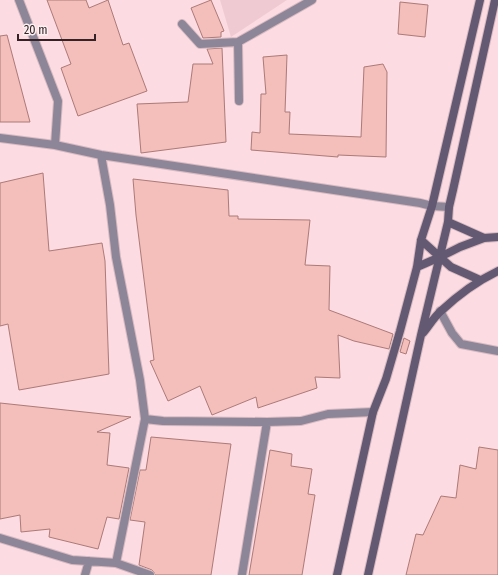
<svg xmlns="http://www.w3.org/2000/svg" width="498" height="575" font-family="'Fira Sans Condensed',sans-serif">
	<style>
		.built { fill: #efcad2 }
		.building { fill: #f4beba; stroke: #ac7a77 }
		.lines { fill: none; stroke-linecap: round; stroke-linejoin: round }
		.service-casing { stroke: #d8bac0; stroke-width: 10 }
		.minor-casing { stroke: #d8bac0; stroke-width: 10 }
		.secondary-casing { stroke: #d8bac0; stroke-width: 10 }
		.service { stroke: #8d8698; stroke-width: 8 }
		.minor { stroke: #8d8698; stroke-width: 8 }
		.secondary { stroke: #645973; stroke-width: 8 }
	</style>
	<rect width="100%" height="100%" fill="#fcdbe2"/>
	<path class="built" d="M 220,0 L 287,0 L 231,37 Z"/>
	<path class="building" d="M 47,0 L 86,0 L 89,8 L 108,0 L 123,45 L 129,43 L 147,91 L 78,116 L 61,68 L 71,64 Z
		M 211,0 L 224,31 L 221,32 L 221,37 L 203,38 L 191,8 Z
		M 400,2 L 428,5 L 425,37 L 398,34 Z
		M 7,35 L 30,122 L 0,122 L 0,36 Z
		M 222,48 L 226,142 L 141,153 L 137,104 L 188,102 L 193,64 L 213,64 L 207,49 Z
		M 287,55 L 285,112 L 290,112 L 289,134 L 361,137 L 364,67 L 383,64 L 387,72 L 386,157 L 338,155 L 338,157 L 251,150 L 252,132 L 260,133 L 261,94 L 266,94 L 263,57 Z
		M 43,173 L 49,251 L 102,243 L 105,261 L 109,374 L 19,390 L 8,324 L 0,326 L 0,183 Z
		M 133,179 L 228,190 L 229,216 L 238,216 L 238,219 L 310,220 L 305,265 L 330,266 L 329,310 L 393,334 L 389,349 L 354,341 L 338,335 L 340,378 L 315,377 L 317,388 L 258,408 L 256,397 L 212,415 L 200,386 L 168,401 L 150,361 L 154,360 L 136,215 Z
		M 404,338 L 410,341 L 406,354 L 400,352 Z
		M 0,403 L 131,417 L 97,432 L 110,433 L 107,465 L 129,468 L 119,519 L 107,517 L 98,549 L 49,537 L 50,529 L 21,532 L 20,515 L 0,519 Z
		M 151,437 L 231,444 L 211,575 L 155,575 L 154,572 L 152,570 L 139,565 L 145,522 L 130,520 L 140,470 L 146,470 Z
		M 479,447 L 498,450 L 498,575 L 406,575 L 416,534 L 423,535 L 441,496 L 456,498 L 460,465 L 476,469 Z
		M 270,450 L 292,454 L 291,466 L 312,469 L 308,494 L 315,495 L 302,575 L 249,575 Z"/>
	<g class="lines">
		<defs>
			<path id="service" d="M 440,311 L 452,333 L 461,344 L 498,351"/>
			<path id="minor" d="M 19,0 L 58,101 L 55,145
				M 182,24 L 200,44 L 238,42
				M 239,101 L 238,42 L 312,0
				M 0,138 L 55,145 L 101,155 L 420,203 L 432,206 L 449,207
				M 101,155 L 110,205 L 116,257 L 140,380 L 145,419 L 116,563
				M 145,419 L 163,421 L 267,422 L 301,421 L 328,414 L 373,412
				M 0,538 L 72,560 L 116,563 L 150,575
				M 85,575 L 89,561
				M 242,575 L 267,422"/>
			<path id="secondary" d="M 448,222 L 484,238 L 498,237
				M 421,240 L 451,267 L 480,280
				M 417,267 L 440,257 L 460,247 L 484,238
				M 423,333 C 429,326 434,317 441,311 C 458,295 477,281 498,271
				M 337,575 L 373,412 L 386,379 L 400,331 L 417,267 L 421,240 L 432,206 L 480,0
				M 368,575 L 421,335 L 448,222 L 449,207 L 453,190 L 495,0"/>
		</defs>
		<use href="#service" class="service-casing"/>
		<use href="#minor" class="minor-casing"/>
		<use href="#secondary" class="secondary-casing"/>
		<use href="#service" class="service"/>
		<use href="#minor" class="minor"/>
		<use href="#secondary" class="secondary"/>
	</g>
	<path d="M18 34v6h77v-6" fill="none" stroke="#352226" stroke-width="2"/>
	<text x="24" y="34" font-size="12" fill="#352226" stroke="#faeff1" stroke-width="3" paint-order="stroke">20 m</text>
</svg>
